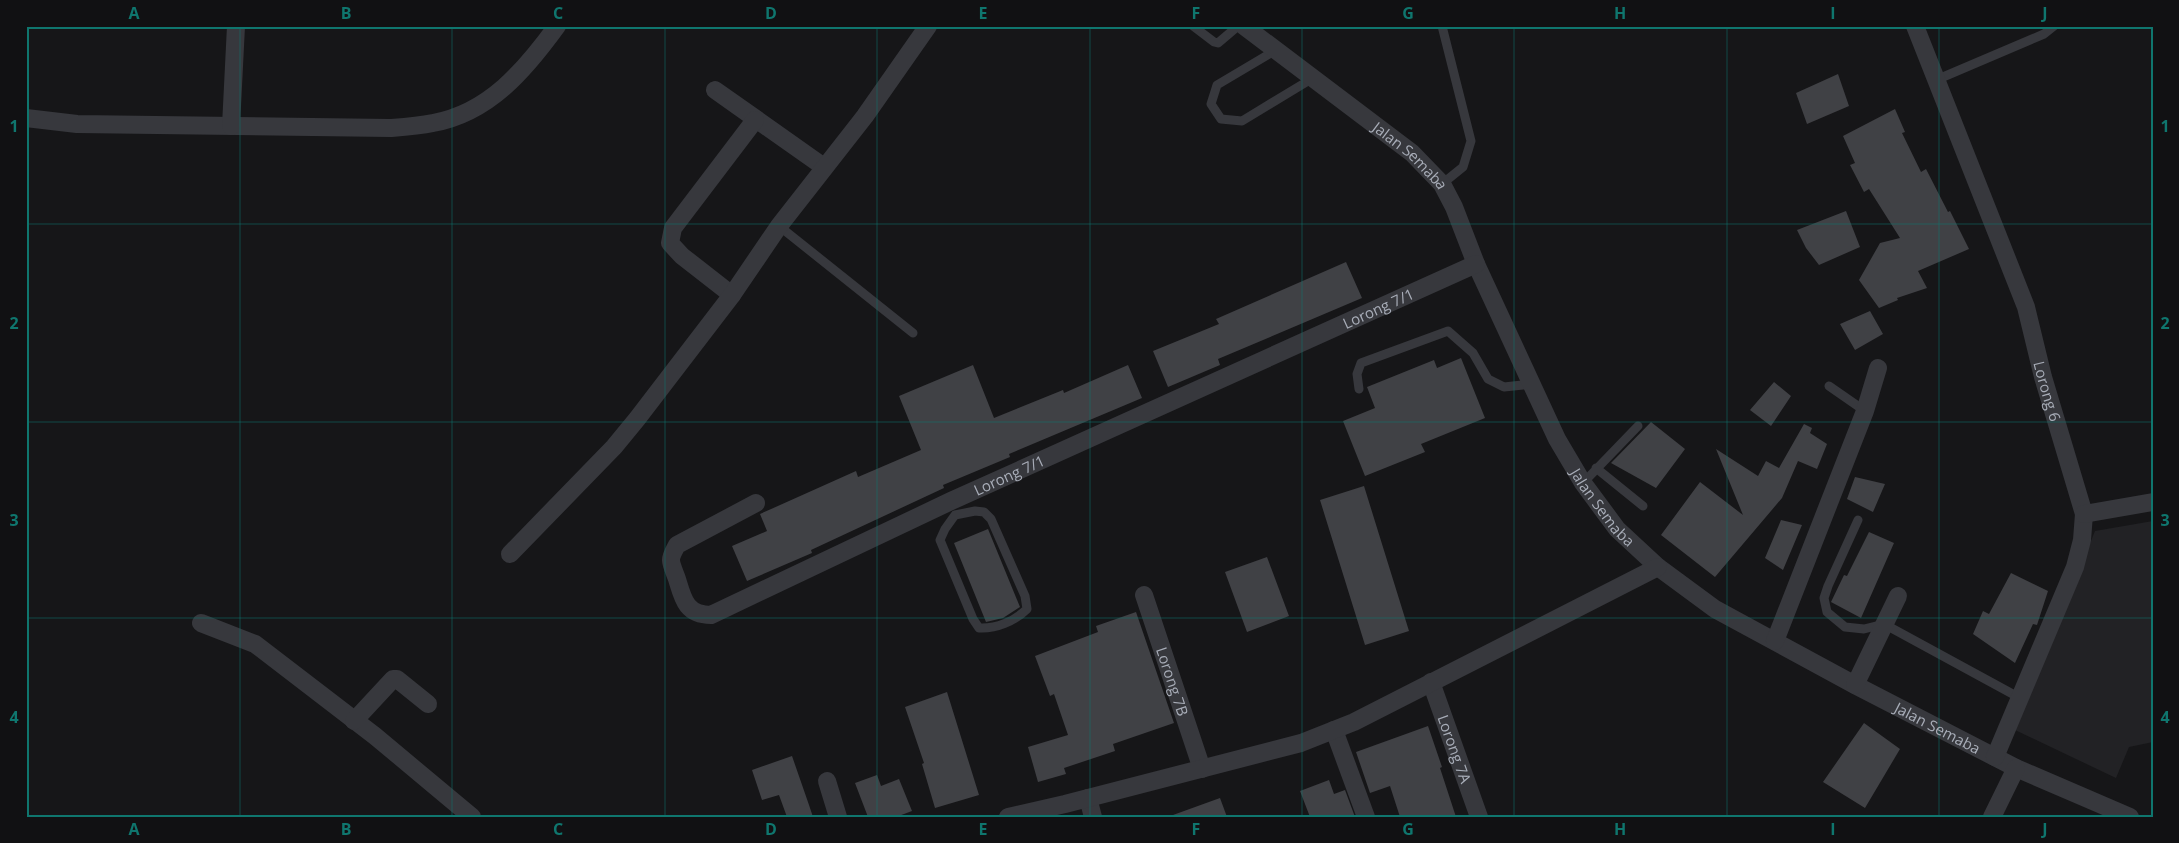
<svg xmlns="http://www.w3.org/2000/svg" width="2179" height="843" font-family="'Open Sans',sans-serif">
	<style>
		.built { fill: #222225 }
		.building { fill: #404145 }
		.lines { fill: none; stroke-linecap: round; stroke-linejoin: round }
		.service { stroke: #37383d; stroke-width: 9 }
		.minor { stroke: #37383d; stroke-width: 18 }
		.grid { fill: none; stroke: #0f766e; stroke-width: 1; stroke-opacity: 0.55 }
		.labels { text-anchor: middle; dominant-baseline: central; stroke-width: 5; stroke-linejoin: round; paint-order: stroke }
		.street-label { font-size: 15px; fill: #a8adb8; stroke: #111113 }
		.neatline { fill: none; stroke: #0f766e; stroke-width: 2 }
		.grid-label { font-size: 16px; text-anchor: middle; font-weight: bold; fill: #0f766e }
	</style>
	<rect width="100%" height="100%" fill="#161618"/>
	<path class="built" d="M 2153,521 L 2153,742 L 2129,747 L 2116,778 L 2015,730 L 2095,531 Z"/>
	<path class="building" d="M 1838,74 L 1849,106 L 1807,124 L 1796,93 Z
		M 1895,109 L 1905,132 L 1902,133 L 1921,172 L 1926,169 L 1948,212 L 1950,211 L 1969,249 L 1918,271 L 1927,288 L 1897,298 L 1898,300 L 1879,308 L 1859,280 L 1880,243 L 1900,238 L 1869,189 L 1864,192 L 1850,165 L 1855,163 L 1843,136 Z
		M 1846,211 L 1860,247 L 1819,265 L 1806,248 L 1797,230 Z
		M 1346,262 L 1362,298 L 1218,359 L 1220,365 L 1168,387 L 1153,351 L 1219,324 L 1216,319 Z
		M 1870,311 L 1883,334 L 1855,350 L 1840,324 Z
		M 1461,358 L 1485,418 L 1421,444 L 1425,452 L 1365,476 L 1343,421 L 1375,408 L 1367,387 L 1434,360 L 1437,368 Z
		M 973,365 L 994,418 L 1063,390 L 1064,393 L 1128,365 L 1142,398 L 1009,454 L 1010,457 L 943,485 L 944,488 L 811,550 L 812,553 L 747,581 L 732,546 L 767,531 L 760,514 L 856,471 L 858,477 L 921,450 L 899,396 Z
		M 1774,382 L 1791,396 L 1771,426 L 1750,410 Z
		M 1651,422 L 1685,449 L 1656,488 L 1611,463 Z
		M 1804,424 L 1812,428 L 1810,433 L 1827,444 L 1817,469 L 1798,461 L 1782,498 L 1715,577 L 1661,535 L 1700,482 L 1743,515 L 1716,449 L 1758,476 L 1766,461 L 1779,468 Z
		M 1855,477 L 1885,484 L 1873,512 L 1847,499 Z
		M 1364,486 L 1409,631 L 1365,645 L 1320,500 Z
		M 1781,520 L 1802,525 L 1783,570 L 1765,558 Z
		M 988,529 L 1020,607 L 1003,618 L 986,622 L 954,543 Z
		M 1869,532 L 1894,543 L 1861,618 L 1831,602 L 1844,575 L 1847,576 Z
		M 1267,557 L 1289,616 L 1247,632 L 1225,572 Z
		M 2011,573 L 2048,591 L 2037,625 L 2033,624 L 2015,663 L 1973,634 L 1983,611 L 1989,614 Z
		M 1136,612 L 1174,723 L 1113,744 L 1115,751 L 1064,768 L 1066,774 L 1038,782 L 1028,747 L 1068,735 L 1054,694 L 1050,696 L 1035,656 L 1098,632 L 1096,626 Z
		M 947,692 L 979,795 L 935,808 L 922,764 L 924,763 L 905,707 Z
		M 1864,723 L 1900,749 L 1865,808 L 1823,782 Z
		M 1428,726 L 1442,767 L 1440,768 L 1456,817 L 1400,817 L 1390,786 L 1370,793 L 1356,752 Z
		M 792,756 L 809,805 L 813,817 L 787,817 L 779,795 L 762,800 L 752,770 Z
		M 877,775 L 881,786 L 899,779 L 912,811 L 896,817 L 868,817 L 855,783 Z
		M 1329,780 L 1334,794 L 1345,790 L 1355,817 L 1310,817 L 1300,791 Z
		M 1220,798 L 1227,817 L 1173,817 L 1173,815 Z"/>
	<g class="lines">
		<path class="service" d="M 1193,26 L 1214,42 L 1218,43 L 1238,26
			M 1276,50 L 1217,85 L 1211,104 L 1221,119 L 1242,121 L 1313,78
			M 1936,80 L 2044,34 L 2054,26
			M 1442,184 L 1463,167 L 1471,141 L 1442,26
			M 779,226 L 913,333
			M 1829,386 L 1865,411
			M 1359,389 L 1357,374 L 1361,363 L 1448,331 L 1473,353 L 1488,379 L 1504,387 L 1532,384
			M 1596,468 L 1643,506
			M 1583,483 L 1638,426
			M 975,511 L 984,512 L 991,519 L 1025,596 L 1027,609 C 1015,621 996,629 979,628 L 973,619 L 940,540 L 945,529 L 955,515 Z
			M 1858,520 L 1828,586 L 1824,598 L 1827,612 L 1845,627 L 1864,629 L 1884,624 L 2020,698"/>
		<g class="minor">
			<path id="s1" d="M 1244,26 L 1412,153 L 1442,184 L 1454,207 L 1476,264 L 1557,439 L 1583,483 L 1617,529 L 1658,567 L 1715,609 L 1855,685 L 2016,768 L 2130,817"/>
			<path id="s2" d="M 1915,26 L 2026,307 L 2043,377 L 2084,514 L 2082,540 L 2075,567 L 1995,757"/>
			<path d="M 715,90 L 824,167"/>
			<path d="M 26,118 L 77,124 L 390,128 C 404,127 419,126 433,123 C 489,113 525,70 557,26"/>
			<path d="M 231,126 L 236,26"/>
			<path d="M 732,295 L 682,256 L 670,243 L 673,228 L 755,120"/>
			<path id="s3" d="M 756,503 L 677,545 C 675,549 671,555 671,560 C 671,565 675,573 677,579 C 683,599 686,615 711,615 L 951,501 L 1476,264"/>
			<path d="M 2084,514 L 2153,502"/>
			<path d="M 510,554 L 614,447 L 637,419 L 732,295 L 779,226 L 865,116 L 928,26"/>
			<path id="s4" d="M 1144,595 L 1202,769"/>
			<path d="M 201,623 L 255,644 L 375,736 L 472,817"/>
			<path d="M 1775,641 L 1865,411 L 1878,368"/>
			<path id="s5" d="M 1431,682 L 1479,817"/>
			<path d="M 1855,685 L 1898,596"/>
			<path d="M 354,721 L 393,679 L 397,679 L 428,704"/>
			<path d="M 1334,730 L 1366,817"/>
			<path d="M 827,781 L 838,817"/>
			<path d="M 1088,798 L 1093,817"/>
			<path d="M 1008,817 L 1065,804 L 1301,743 L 1354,722 L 1658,567"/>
			<path d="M 1992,817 L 2016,768"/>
		</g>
	</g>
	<path class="grid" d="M 240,26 L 240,817M 452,26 L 452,817M 665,26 L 665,817M 877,26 L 877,817M 1090,26 L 1090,817M 1302,26 L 1302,817M 1514,26 L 1514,817M 1727,26 L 1727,817M 1939,26 L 1939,817M 26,224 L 2153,224M 26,422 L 2153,422M 26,618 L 2153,618"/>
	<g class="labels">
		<g class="street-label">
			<text stroke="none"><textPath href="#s1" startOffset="211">Jalan Semaba</textPath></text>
			<text stroke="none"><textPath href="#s3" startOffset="915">Lorong 7/1</textPath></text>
			<text stroke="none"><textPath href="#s2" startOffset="389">Lorong 6</textPath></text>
			<text stroke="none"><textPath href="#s3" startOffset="510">Lorong 7/1</textPath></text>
			<text stroke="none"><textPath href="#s1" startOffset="616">Jalan Semaba</textPath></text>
			<text stroke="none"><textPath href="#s4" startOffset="91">Lorong 7B</textPath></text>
			<text stroke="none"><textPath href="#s1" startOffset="1021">Jalan Semaba</textPath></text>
			<text stroke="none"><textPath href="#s5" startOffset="71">Lorong 7A</textPath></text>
		</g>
	</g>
	<rect width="2179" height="843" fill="none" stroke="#111113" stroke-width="55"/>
	<rect x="28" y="28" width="2124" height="788" class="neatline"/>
	<g class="grid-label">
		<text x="134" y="19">A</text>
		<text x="346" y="19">B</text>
		<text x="558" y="19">C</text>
		<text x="771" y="19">D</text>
		<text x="983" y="19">E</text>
		<text x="1196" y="19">F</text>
		<text x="1408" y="19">G</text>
		<text x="1620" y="19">H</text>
		<text x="1833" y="19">I</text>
		<text x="2045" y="19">J</text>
		<text x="14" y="132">1</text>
		<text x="2165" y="132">1</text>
		<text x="14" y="329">2</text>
		<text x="2165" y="329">2</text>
		<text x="14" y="526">3</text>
		<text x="2165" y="526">3</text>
		<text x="14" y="723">4</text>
		<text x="2165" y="723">4</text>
		<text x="134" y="835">A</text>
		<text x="346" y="835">B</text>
		<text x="558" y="835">C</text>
		<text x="771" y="835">D</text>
		<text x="983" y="835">E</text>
		<text x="1196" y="835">F</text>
		<text x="1408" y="835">G</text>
		<text x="1620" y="835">H</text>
		<text x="1833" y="835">I</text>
		<text x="2045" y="835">J</text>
	</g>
</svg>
